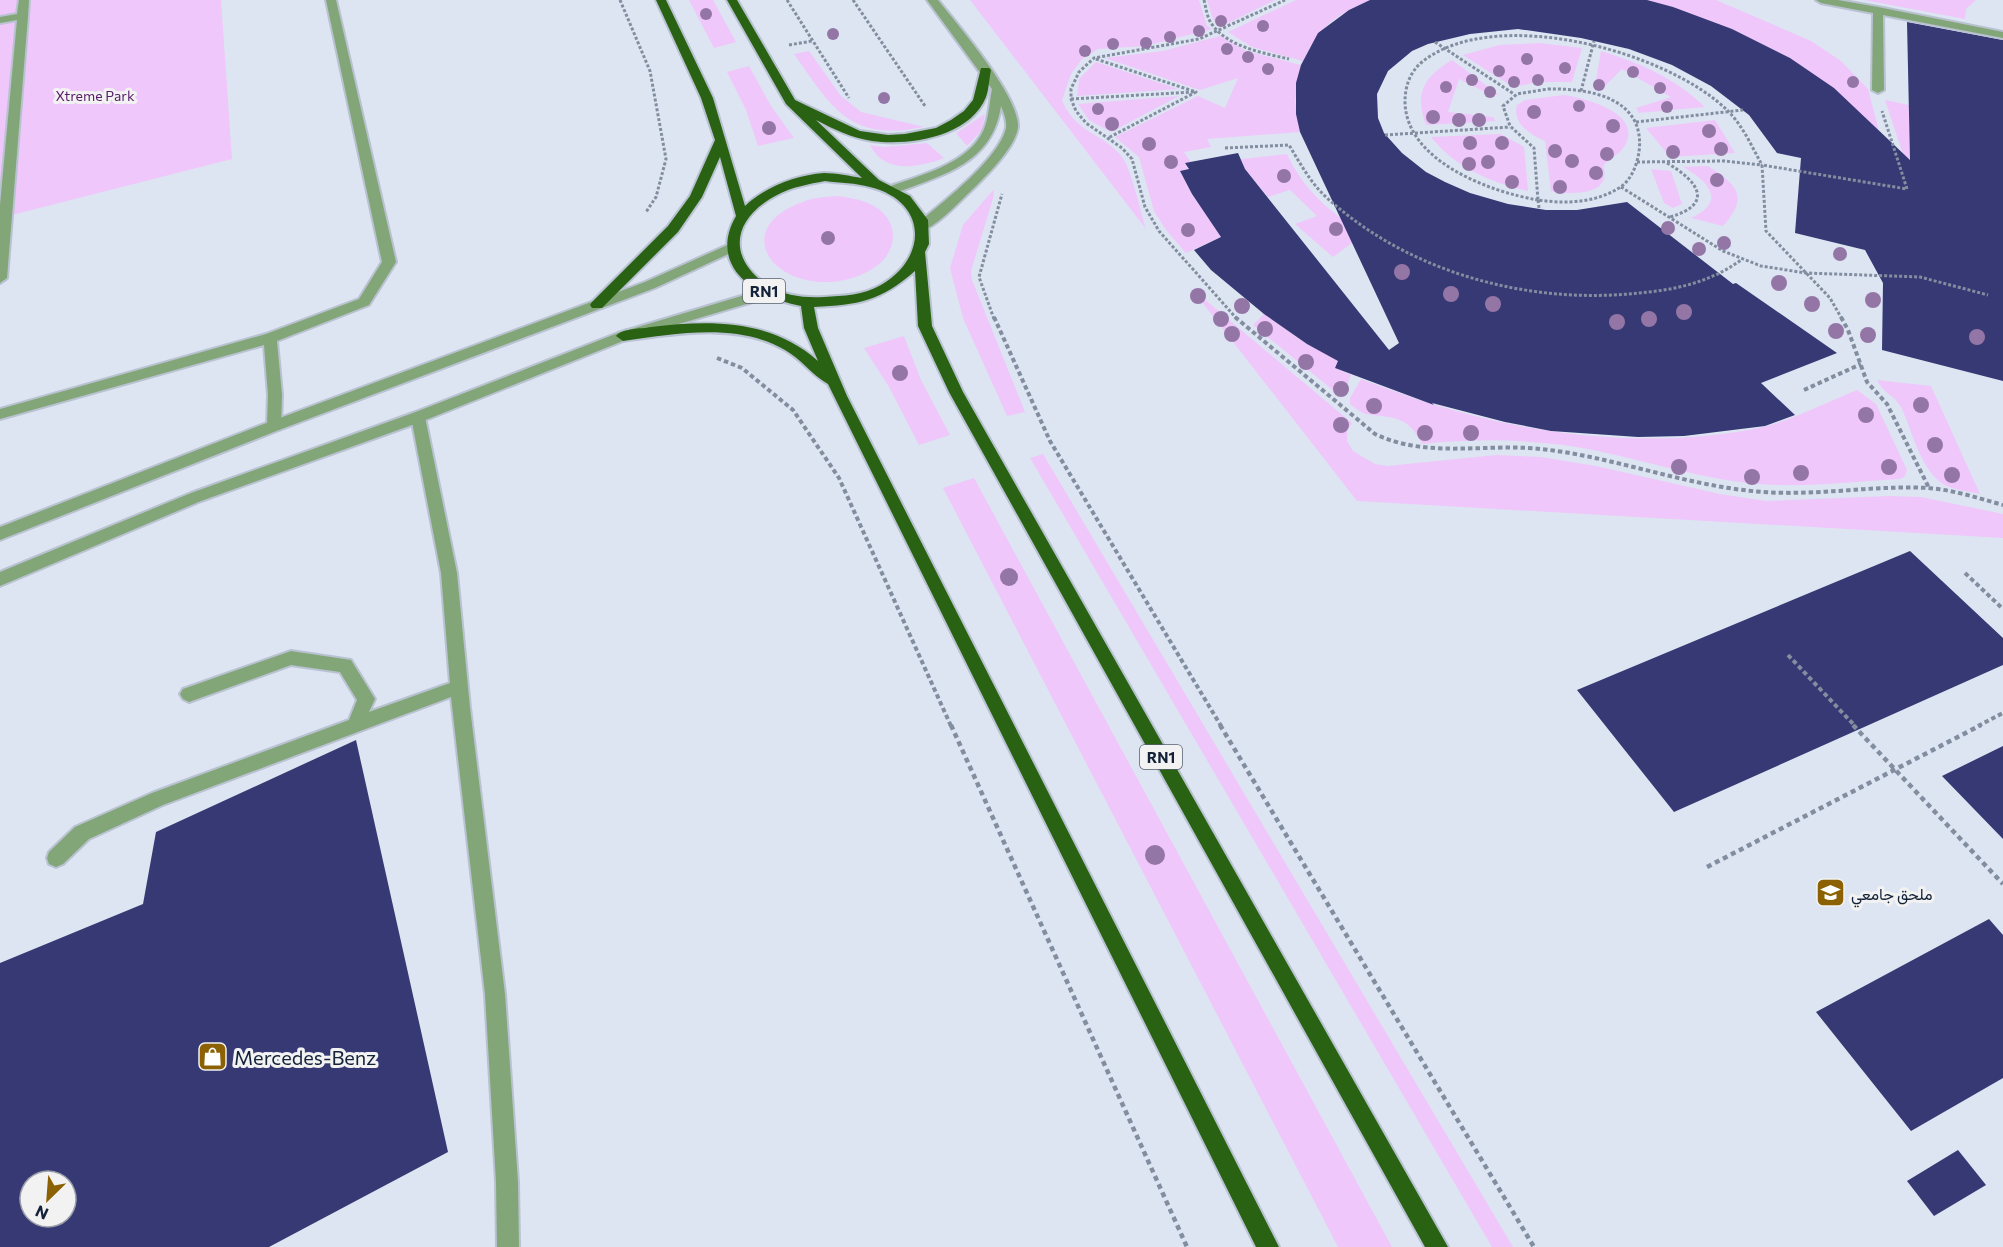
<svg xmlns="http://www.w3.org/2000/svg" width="2003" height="1247" font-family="Commissioner,Vazirmatn,sans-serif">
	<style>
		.green { fill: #efc7fa }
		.building { fill: #363973; fill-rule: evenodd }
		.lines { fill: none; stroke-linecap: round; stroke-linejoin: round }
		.service-casing { stroke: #b9c2d1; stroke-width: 4 }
		.minor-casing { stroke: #b9c2d1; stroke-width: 4 }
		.tertiary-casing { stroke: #b9c2d1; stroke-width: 4 }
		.trunk-casing { stroke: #b9c2d1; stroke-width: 4 }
		.path-far2 { stroke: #828e9f; stroke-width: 3; stroke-dasharray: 3 2; stroke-linecap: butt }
		.path-far1 { stroke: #828e9f; stroke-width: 4; stroke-dasharray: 4.5 3; stroke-linecap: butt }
		.path { stroke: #828e9f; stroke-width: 4.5; stroke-dasharray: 5 4; stroke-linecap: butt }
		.service { fill: #83a679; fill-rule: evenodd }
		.minor { fill: #83a679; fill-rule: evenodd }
		.tertiary { fill: #83a679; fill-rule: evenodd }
		.trunk { fill: #2a6214; fill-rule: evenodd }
		.tree { fill: #9476a6 }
		.labels { text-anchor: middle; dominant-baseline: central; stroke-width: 6; stroke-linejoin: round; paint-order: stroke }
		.far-park-label { font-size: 14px; fill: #581b68; stroke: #f2f2f2 }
		.shield { fill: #f2f2f2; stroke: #566070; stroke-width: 1.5 }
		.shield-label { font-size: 15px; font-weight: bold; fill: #132239 }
		.poi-label { font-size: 16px; fill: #132239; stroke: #f2f2f2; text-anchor: start }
		.near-poi-label { font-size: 20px; fill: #132239; stroke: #f2f2f2; text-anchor: start }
	</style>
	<rect width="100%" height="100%" fill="#dde5f2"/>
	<path class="green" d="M 0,0 L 221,0 L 232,159 L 0,218 Z
		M 689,0 L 713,0 L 736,42 L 714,48 Z
		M 970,0 L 1199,0 L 1207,26 L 1212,29 L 1145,46 L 1098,49 L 1082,59 L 1071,74 L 1062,100 C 1075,133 1103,133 1122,157 C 1131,168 1141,213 1146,229 Z
		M 1207,0 L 1275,0 L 1220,27 L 1213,19 Z
		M 1296,0 L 1370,0 C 1332,18 1323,23 1303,61 L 1252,47 L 1228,32 Z
		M 1647,0 L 1716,0 L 1811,41 L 1841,61 L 1868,89 L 1879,131 L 1790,58 L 1732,29 Z
		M 1864,0 L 1976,0 L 1966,9 L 1965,19 Z
		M 1220,36 L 1246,51 L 1301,65 L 1295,101 L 1300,132 L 1207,139 L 1211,147 L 1184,152 L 1191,162 L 1186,163 L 1189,169 L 1180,171 L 1192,195 L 1223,236 L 1186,253 L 1166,230 L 1154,211 L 1139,157 L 1115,137 L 1198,96 L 1225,108 L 1238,78 L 1200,90 L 1105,58 L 1163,51 Z
		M 1539,43 L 1582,48 L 1572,82 L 1538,82 L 1513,87 L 1463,55 L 1499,45 Z
		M 809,51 L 841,96 L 861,112 L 924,127 C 849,142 833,109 794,54 Z
		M 1601,51 C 1640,63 1675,78 1705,107 L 1639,113 L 1636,108 L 1671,97 L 1622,69 L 1604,87 L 1595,86 Z
		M 1452,60 L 1498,94 L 1493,96 L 1459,79 L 1448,112 L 1493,117 L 1496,121 L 1426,125 C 1414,93 1424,77 1452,60 Z
		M 1096,62 L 1178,89 L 1077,96 L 1079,79 Z
		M 749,66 L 771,106 L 794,138 L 758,146 L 746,110 L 727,72 Z
		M 1564,95 C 1586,98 1645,114 1624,147 C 1619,155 1609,158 1603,166 C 1613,196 1571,195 1551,191 L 1545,141 C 1530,135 1512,123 1517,105 L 1525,100 Z
		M 1179,96 L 1111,132 L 1089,120 L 1078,104 Z
		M 1885,100 L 1909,105 L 1910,154 L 1977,168 L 1913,184 Z
		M 985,114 L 982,130 L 967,146 L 956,133 Z
		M 1715,120 L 1735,153 L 1670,157 L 1646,128 Z
		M 1501,134 L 1524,147 L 1528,191 C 1490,182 1456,168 1431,137 Z
		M 927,143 L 944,158 C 919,168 884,174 870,145 L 884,147 Z
		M 1287,154 C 1304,191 1331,213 1364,234 L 1333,257 L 1295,224 L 1317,216 L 1290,190 L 1268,197 L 1245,169 L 1241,159 Z
		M 1708,166 C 1738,185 1749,197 1723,226 L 1691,218 C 1727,202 1709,181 1683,167 Z
		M 1651,169 L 1671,171 L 1682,204 L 1673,208 L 1664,203 Z
		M 993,190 L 994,195 L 971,271 L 972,280 L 1025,412 L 1007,416 L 963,318 L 950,268 L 963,225 Z
		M 839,196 C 849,198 860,199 870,204 C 897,216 901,246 878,265 C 865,275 847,281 831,282 C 766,285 734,226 803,202 C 814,197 827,197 839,196 Z
		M 1191,288 L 1352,423 L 1347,431 L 1347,441 L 1353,451 L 1375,464 L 1387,466 L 1496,455 L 1541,457 L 1596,466 L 1720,494 L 1766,501 L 1888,496 L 1921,497 L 2003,514 L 2003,538 L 1357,501 Z
		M 1264,314 L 1307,344 L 1339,360 L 1335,368 L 1351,375 L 1345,390 L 1340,393 L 1334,391 L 1253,325 Z
		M 904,336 L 921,380 L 950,435 L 919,445 L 889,387 L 864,348 Z
		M 1361,379 C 1393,391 1426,403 1460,412 C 1553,438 1669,448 1763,427 C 1795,419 1827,402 1857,390 L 1876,404 L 1907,470 L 1905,476 L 1901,479 C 1854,481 1806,488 1759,484 C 1693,479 1629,454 1563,445 C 1516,439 1469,439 1422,444 C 1408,415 1393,418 1366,414 C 1361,413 1354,407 1350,404 L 1350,398 Z
		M 1877,380 L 1931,386 L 1980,494 C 1968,491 1950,490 1940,482 C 1919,465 1912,430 1901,407 C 1895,396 1882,392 1877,380 Z
		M 1043,454 L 1513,1247 L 1492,1247 L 1030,458 Z
		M 974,478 L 1392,1247 L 1338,1247 L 943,488 Z"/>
	<path class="building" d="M 1370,0 L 1647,0 L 1673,7 L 1732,29 L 1790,58 L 1834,88 L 1910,160 L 1907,22 L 2003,40 L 2003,381 L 1882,350 L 1883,283 L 1865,250 L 1795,233 L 1801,158 L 1777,153 L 1749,115 L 1711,86 L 1672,65 L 1629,49 L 1581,38 L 1518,29 L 1470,34 L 1428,44 L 1412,51 L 1388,71 L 1377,94 L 1378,118 L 1384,133 L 1402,153 L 1426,172 L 1445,182 L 1470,193 L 1508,204 L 1546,210 L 1577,210 L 1627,202 L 1733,284 L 1736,283 L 1837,353 L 1761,383 L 1795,415 L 1765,426 L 1684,436 L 1638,437 L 1551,431 L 1505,422 L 1432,403 L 1434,405 L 1335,368 L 1338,361 L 1307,344 L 1264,314 L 1211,270 L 1194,250 L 1221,237 L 1192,194 L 1180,171 L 1189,169 L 1185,163 L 1238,153 L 1245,169 L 1389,350 L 1399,343 L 1300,132 L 1296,114 L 1296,83 L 1301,65 L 1318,33 L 1349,10 Z
		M 1910,551 L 2003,638 L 2003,665 L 1674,812 L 1577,690 Z
		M 356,740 L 448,1152 L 269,1247 L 0,1247 L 0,963 L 143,904 L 156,832 ZM 30,1181 L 66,1181 L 66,1217 L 30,1217 Z
		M 2003,746 L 2003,839 L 1942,776 Z
		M 1989,919 L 2003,935 L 2003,1078 L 1911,1131 L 1816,1012 Z
		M 1958,1150 L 1986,1185 L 1934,1216 L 1907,1181 Z"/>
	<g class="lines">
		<defs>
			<path id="service" d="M 19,0 L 29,0 L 28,16 L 7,278 L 0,283 L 0,205 L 17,20 L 0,23 L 0,17 L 17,14 Z
				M 326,0 L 336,0 L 396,262 L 369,305 L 277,341 L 282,395 L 281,426 L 279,430 L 269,430 L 267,426 L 268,395 L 264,345 L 0,419 L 0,409 L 266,334 L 359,299 L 382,262 Z
				M 1816,0 L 1838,0 L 1878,7 L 2003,32 L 2003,38 L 1883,15 L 1884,90 L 1878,93 L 1872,90 L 1873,13 L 1821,3 Z
				M 418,412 L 423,413 L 425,417 L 457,573 L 470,708 L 505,994 L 518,1182 L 519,1247 L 497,1247 L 496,1182 L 485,994 L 451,697 L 163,805 L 89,839 L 63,864 L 56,867 L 49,864 L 47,858 L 49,852 L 75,827 L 152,793 L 349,720 L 357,700 L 340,672 L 291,665 L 189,702 L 183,699 L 180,694 L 183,689 L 291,651 L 351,660 L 375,699 L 369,712 L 450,683 L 441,573 L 411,417 L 413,413 Z"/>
			<path id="minor" d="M 927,0 L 938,0 C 957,24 1020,97 1018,127 C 1016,146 989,173 976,186 C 964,197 938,226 923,230 L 918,229 L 917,226 L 918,223 C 942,203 999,159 1006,128 C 1007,121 1004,113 1001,106 C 992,164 944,174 896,193 L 892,194 L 886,190 L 888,187 C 918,176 964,165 981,135 C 989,122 989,104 992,89 Z"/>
			<path id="tertiary" d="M 732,243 L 737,244 L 738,247 L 737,250 L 655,288 L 279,430 L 0,540 L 0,527 L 269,422 L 645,282 Z
				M 768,288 L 773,290 L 775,293 L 773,296 L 628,339 L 423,421 L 201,501 L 0,586 L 0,572 L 191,493 L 413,413 L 618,333 Z"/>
			<path id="trunk" d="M 656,0 L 666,0 L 713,98 L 745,206 C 765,187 796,175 824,173 C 836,173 850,176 862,178 L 786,104 L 727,0 L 737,0 L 795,100 L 860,131 L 888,135 L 905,134 L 936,128 L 951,120 L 964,111 L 973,100 L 981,68 L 989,68 L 991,70 C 989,79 989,89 986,97 C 970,137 909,146 872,141 C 852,138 833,129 816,120 L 879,180 L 910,196 L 928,220 L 929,244 L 925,252 L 932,326 L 963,392 L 1448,1247 L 1425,1247 L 949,392 L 918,326 L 915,271 C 881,301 858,305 814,307 L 818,328 L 847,396 L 1279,1247 L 1256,1247 L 828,384 C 812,375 801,359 785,350 C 737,322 675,334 623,341 L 616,336 C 622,328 641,329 651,327 C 710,320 771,319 818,361 L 804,328 L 801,306 C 756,298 707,267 736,216 L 720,157 L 702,197 L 678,232 L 602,308 L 592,308 L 590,305 L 592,302 L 668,226 L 690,196 L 715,140 L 701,98 ZM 825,181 C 840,183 856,183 870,187 C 927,201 929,257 881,285 C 864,295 843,296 824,297 C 804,298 785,296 767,285 C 725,256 734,217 777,195 C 792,187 809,184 825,181 Z"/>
		</defs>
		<use href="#service" class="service-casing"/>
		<use href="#minor" class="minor-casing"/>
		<use href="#tertiary" class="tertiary-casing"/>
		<use href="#trunk" class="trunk-casing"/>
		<path class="path-far2" d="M 620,0 L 650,71 L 666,159 L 656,197 L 646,212
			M 787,0 L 849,98
			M 853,0 L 925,106
			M 1204,0 C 1206,8 1207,17 1211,23 C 1227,47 1263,53 1289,59
			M 1435,42 L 1514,94
			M 789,45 L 812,41
			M 1096,59 L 1196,92 L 1108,138
			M 1548,89 C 1590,88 1646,98 1639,152 C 1637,165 1631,181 1619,188 C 1595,203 1565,204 1538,200 L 1534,148 L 1510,126 L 1503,106 L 1517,94 Z
			M 1581,91 L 1594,41
			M 1071,99 L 1193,92
			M 1636,122 L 1743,110
			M 1385,135 L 1510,127
			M 1225,148 L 1289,145 C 1300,163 1310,182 1326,197 C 1409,273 1528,305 1639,293 C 1675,290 1711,282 1741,260
			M 1637,162 L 1724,161 L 1762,165
			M 1667,163 C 1698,181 1715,204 1670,217
			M 1621,187 L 1723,251 L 1761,266 L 1806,273 L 1920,277 L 1988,295
			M 1538,200 L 1539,208
			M 1538,200 C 1490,192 1406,161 1405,102 C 1405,86 1410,72 1422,62 C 1494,4 1668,51 1728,111 C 1743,126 1752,147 1762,165
			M 994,319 L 979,277 L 1002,194
			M 1237,319 L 1159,231 L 1145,207 L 1132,159 L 1122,148 L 1086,123 L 1076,111 L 1071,99 L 1071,89 L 1079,72 L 1094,58 L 1199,39 L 1285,0
			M 1842,319 L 1830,298 L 1766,231 L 1762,165 L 1907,189 L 1882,111"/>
		<path class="path-far1" d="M 994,317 L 1050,441 L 1221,726
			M 1235,317 L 1375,434 C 1428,459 1484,443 1541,449 C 1616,457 1688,487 1764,492 C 1819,496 1873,485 1928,488 C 1954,490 1978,498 2003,505
			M 1841,317 L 1848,330 L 1867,382 L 1887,404 L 1929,488
			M 717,358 L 742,368 L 793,410 L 839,478 L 951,726
			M 1804,390 L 1861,364
			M 1965,573 L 2003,609
			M 1788,655 L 1855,726
			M 1978,726 L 2003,713"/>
		<path class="path" d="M 951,725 L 1187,1247
			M 1220,725 L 1534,1247
			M 1853,725 L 2003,884
			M 1707,867 L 1981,725"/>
		<use href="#service" class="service"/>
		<use href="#minor" class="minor"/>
		<use href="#tertiary" class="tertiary"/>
		<use href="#trunk" class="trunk"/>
	</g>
	<g class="tree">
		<circle cx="706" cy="14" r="6"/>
		<circle cx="1221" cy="21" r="6"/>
		<circle cx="1263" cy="26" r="6"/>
		<circle cx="1199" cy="31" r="6"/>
		<circle cx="833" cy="34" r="6"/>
		<circle cx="1170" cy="37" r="6"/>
		<circle cx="1146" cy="43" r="6"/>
		<circle cx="1113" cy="44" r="6"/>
		<circle cx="1227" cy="49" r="6"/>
		<circle cx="1085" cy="51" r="6"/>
		<circle cx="1248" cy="57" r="6"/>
		<circle cx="1527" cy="59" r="6"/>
		<circle cx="1565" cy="68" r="6"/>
		<circle cx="1268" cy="69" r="6"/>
		<circle cx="1499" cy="71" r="6"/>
		<circle cx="1633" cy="72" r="6"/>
		<circle cx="1472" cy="80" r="6"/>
		<circle cx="1538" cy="80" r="6"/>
		<circle cx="1514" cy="82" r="6"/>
		<circle cx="1853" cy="82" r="6"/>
		<circle cx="1599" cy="85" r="6"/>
		<circle cx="1446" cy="87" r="6"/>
		<circle cx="1660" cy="88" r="6"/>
		<circle cx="1490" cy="92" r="6"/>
		<circle cx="884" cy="98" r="6"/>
		<circle cx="1579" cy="106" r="6"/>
		<circle cx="1667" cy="107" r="6"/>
		<circle cx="1098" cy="109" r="6"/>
		<circle cx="1534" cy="112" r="7"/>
		<circle cx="1433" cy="117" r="7"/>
		<circle cx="1459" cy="120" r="7"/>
		<circle cx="1479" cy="120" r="7"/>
		<circle cx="1112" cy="124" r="7"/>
		<circle cx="1613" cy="126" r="7"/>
		<circle cx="769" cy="128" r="7"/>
		<circle cx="1709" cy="131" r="7"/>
		<circle cx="1470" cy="143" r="7"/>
		<circle cx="1502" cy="143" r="7"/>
		<circle cx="1149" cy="144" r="7"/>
		<circle cx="1721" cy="149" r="7"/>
		<circle cx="1555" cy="151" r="7"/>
		<circle cx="1673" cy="152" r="7"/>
		<circle cx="1607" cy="154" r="7"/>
		<circle cx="1572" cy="161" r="7"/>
		<circle cx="1171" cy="162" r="7"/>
		<circle cx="1488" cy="162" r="7"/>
		<circle cx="1469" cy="164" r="7"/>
		<circle cx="1596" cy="173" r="7"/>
		<circle cx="1284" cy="176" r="7"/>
		<circle cx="1717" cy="180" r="7"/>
		<circle cx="1512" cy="182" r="7"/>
		<circle cx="1560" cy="187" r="7"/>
		<circle cx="1668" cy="228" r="7"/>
		<circle cx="1336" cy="229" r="7"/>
		<circle cx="1188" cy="230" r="7"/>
		<circle cx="828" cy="238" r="7"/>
		<circle cx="1724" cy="243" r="7"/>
		<circle cx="1699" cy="249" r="7"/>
		<circle cx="1840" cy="254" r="7"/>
		<circle cx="1402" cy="272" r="8"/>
		<circle cx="1779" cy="283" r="8"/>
		<circle cx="1451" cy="294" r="8"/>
		<circle cx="1198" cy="296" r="8"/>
		<circle cx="1873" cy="300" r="8"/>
		<circle cx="1493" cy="304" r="8"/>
		<circle cx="1812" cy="304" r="8"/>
		<circle cx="1242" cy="306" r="8"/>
		<circle cx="1684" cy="312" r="8"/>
		<circle cx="1221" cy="319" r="8"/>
		<circle cx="1649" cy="319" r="8"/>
		<circle cx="1617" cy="322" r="8"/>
		<circle cx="1265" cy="329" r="8"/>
		<circle cx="1836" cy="331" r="8"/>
		<circle cx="1232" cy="334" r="8"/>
		<circle cx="1868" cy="335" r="8"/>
		<circle cx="1977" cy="337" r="8"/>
		<circle cx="1306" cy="362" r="8"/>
		<circle cx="900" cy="373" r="8"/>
		<circle cx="1341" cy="389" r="8"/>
		<circle cx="1921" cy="405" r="8"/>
		<circle cx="1374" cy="406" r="8"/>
		<circle cx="1866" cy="415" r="8"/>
		<circle cx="1341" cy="425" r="8"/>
		<circle cx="1425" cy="433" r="8"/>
		<circle cx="1471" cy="433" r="8"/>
		<circle cx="1935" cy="445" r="8"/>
		<circle cx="1679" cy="467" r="8"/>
		<circle cx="1889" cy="467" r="8"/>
		<circle cx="1801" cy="473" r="8"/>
		<circle cx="1952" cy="475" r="8"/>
		<circle cx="1752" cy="477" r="8"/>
		<circle cx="1009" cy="577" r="9"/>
		<circle cx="1155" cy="855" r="10"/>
	</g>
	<defs>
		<symbol id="university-square" viewBox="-11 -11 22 22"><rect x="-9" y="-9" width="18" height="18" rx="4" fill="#8b6103" stroke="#f2f2f2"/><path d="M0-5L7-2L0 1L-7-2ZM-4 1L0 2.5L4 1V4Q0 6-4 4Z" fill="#fff"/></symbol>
		<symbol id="shop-square" viewBox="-11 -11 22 22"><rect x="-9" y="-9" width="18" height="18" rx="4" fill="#8b6103" stroke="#f2f2f2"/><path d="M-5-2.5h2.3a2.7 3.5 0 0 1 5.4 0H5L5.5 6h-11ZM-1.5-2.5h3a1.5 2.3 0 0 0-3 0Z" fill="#fff"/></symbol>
	</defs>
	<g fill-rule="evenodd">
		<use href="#university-square" x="1814" y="876" width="33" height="33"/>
		<use href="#shop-square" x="196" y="1040" width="33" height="33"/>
	</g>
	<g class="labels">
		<g class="far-park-label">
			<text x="95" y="95">Xtreme Park</text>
		</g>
		<g class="shield">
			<rect x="743" y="279" width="42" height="24" rx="4.5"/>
			<rect x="1140" y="745" width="42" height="24" rx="4.5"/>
		</g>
		<g class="shield-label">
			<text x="764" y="291">RN1</text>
			<text x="1161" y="757">RN1</text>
		</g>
		<g class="poi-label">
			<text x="1851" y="893">ملحق جامعي</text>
		</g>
		<g class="near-poi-label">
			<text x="234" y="1057">Mercedes-Benz</text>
		</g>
	</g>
	<g transform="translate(48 1199) rotate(205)"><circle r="28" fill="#f2f2f2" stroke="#999fa8" stroke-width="1.5"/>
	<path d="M0-4.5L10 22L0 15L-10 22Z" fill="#8b6103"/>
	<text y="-9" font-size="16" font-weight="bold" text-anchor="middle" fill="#132239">N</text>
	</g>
</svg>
